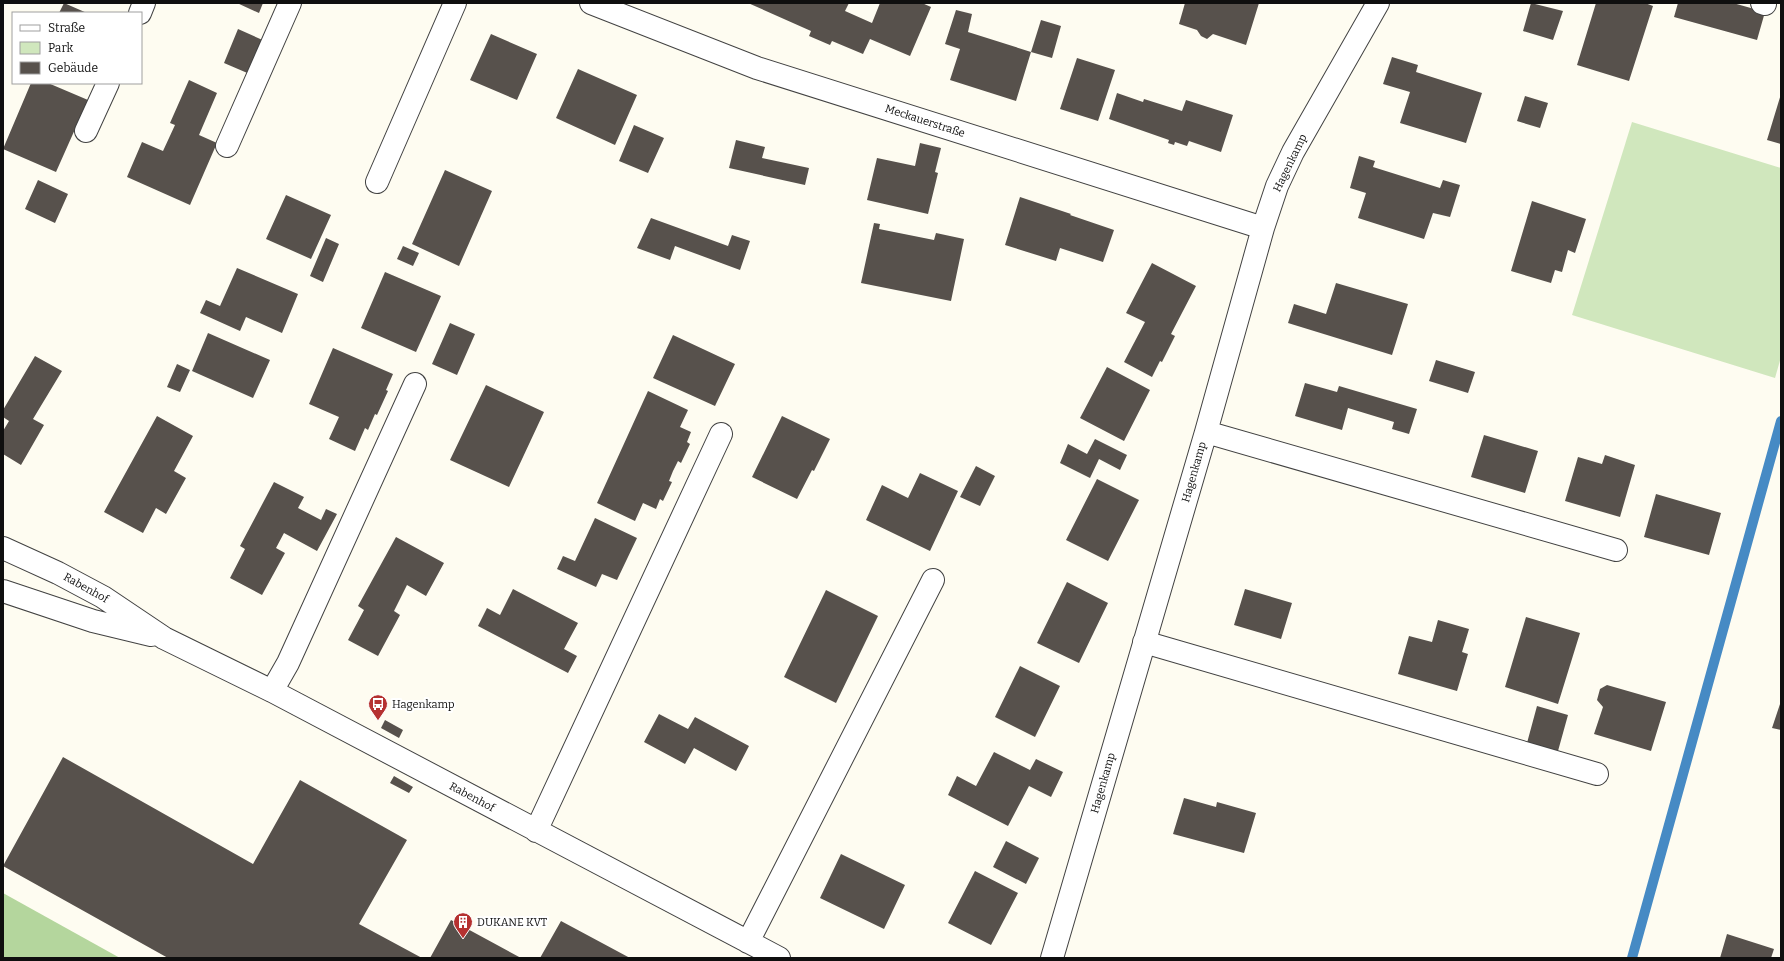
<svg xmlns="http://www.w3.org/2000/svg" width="1784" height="961" font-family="Bitter,serif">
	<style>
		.green { fill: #d0e7bd }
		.forest { fill: #b4d69d }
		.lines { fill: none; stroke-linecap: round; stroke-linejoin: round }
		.stream { stroke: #468ac4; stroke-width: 10 }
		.building { fill: #57514c }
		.minor-casing { stroke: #424242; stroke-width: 24 }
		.minor { stroke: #fff; stroke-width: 22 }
		.labels { text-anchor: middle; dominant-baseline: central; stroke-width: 4; stroke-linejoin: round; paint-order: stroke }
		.street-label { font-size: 11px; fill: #0f0f0f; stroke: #fff }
		.poi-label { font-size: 11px; fill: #0f0f0f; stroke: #fff; text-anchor: start }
	</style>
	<rect width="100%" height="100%" fill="#fefcf1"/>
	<path class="green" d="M 1632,122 L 1781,168 L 1781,357 L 1775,378 L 1572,315 Z"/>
	<path class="forest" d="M 3,893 L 120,958 L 3,958 Z"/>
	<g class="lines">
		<path class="stream" d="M 1632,958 L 1781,421"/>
	</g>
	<path class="building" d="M 64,3 L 87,13 L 59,13 Z
		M 237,3 L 263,3 L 259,13 Z
		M 748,3 L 849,3 L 845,11 L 872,23 L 880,3 L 922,3 L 931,7 L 910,56 L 870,39 L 863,54 L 832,41 L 830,45 L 809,36 L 811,31 Z
		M 1185,3 L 1259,3 L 1246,45 L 1213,34 L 1207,39 L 1201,36 L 1197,30 L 1179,24 Z
		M 1531,3 L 1563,11 L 1553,40 L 1523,31 Z
		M 1596,3 L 1645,3 L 1653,6 L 1629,81 L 1577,65 Z
		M 1678,3 L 1733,3 L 1765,12 L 1757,40 L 1674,17 Z
		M 956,10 L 972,14 L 968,32 L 1031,52 L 1016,101 L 950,80 L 960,49 L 945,44 Z
		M 1041,20 L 1061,26 L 1052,58 L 1031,52 Z
		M 238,29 L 267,42 L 252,75 L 224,63 Z
		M 491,34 L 537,54 L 517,100 L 470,80 Z
		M 1392,57 L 1418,65 L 1416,72 L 1482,93 L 1466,143 L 1400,123 L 1410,92 L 1383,84 Z
		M 1077,58 L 1115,70 L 1098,121 L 1060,109 Z
		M 578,69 L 637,95 L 615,145 L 556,118 Z
		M 189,80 L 217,93 L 199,135 L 217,143 L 190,205 L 127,177 L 142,142 L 163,151 L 175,125 L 170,123 Z
		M 31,83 L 48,83 L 88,100 L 56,172 L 3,149 Z
		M 1117,93 L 1143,102 L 1144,99 L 1182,111 L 1186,100 L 1233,115 L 1221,152 L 1189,141 L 1187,146 L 1175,142 L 1174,145 L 1168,143 L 1169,140 L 1109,119 Z
		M 1781,94 L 1781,144 L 1767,140 Z
		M 1525,96 L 1548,103 L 1540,128 L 1517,121 Z
		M 634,125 L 664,138 L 648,173 L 619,161 Z
		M 736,140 L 765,147 L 762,158 L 809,168 L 805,185 L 729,168 Z
		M 920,143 L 941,148 L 935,172 L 938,173 L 928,214 L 867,200 L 877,158 L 915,166 Z
		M 1359,156 L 1375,161 L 1373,167 L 1440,188 L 1443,180 L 1460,185 L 1450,217 L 1433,213 L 1424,239 L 1358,218 L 1366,193 L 1350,188 Z
		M 445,170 L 492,191 L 459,266 L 412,244 Z
		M 38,180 L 68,194 L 55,223 L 25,209 Z
		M 286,195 L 331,215 L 311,259 L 266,239 Z
		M 1020,197 L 1071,214 L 1070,215 L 1114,230 L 1103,262 L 1060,248 L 1056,261 L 1005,245 Z
		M 1532,201 L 1586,219 L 1575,253 L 1568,250 L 1562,272 L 1555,270 L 1551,283 L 1511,271 Z
		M 651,218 L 728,246 L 732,235 L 750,241 L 740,270 L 675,246 L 670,260 L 637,248 Z
		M 874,223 L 880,224 L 879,229 L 934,240 L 936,233 L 964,239 L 951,301 L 861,283 Z
		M 326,238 L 339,244 L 323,282 L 310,276 Z
		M 403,246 L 419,253 L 413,266 L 397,259 Z
		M 1152,263 L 1196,286 L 1171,334 L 1175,336 L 1162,362 L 1160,361 L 1152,377 L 1124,362 L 1145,322 L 1126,313 Z
		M 237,268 L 298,294 L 282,333 L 246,317 L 240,331 L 200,313 L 206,300 L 220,306 Z
		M 385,272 L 441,296 L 416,352 L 361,328 Z
		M 1336,283 L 1408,304 L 1392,355 L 1288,323 L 1294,304 L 1326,314 Z
		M 450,323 L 475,334 L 457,375 L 432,364 Z
		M 208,333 L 270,360 L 253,398 L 192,371 Z
		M 673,335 L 735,364 L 715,406 L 653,378 Z
		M 333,348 L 393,374 L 386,390 L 388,391 L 377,415 L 375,414 L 368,430 L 365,428 L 355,451 L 329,439 L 339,417 L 309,404 Z
		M 35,356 L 62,371 L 33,419 L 44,425 L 21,465 L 3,454 L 3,431 L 9,421 L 3,417 L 3,410 Z
		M 1436,360 L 1475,372 L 1468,393 L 1429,381 Z
		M 177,364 L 190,370 L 180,392 L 167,387 Z
		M 1107,367 L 1150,390 L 1124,441 L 1080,418 Z
		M 1305,383 L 1337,392 L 1339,386 L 1417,409 L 1409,434 L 1392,429 L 1394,422 L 1348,408 L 1342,430 L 1295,416 Z
		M 486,385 L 544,412 L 509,487 L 450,460 Z
		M 648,391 L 688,410 L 680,427 L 691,432 L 687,442 L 690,444 L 681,463 L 678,461 L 673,471 L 669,481 L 672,482 L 663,501 L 660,499 L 656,509 L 643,503 L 635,521 L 597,503 Z
		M 157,416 L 193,436 L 174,471 L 186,478 L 166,514 L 156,508 L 143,533 L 104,512 Z
		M 782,416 L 830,439 L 814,471 L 812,470 L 797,499 L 752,477 Z
		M 1484,435 L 1538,451 L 1525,493 L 1471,477 Z
		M 1095,439 L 1127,455 L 1120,470 L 1099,459 L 1090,478 L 1060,463 L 1068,444 L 1087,454 Z
		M 1605,455 L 1635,465 L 1620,517 L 1565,501 L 1578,457 L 1602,464 Z
		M 976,466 L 995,476 L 980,506 L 960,497 Z
		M 920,473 L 958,491 L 930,551 L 866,520 L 882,485 L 908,498 Z
		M 1097,479 L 1139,500 L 1108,561 L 1066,540 Z
		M 274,482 L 304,497 L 298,508 L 321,520 L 326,509 L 337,514 L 317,551 L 284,533 L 276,548 L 285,553 L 262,595 L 230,578 L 245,549 L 240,546 Z
		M 1656,494 L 1721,513 L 1709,555 L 1644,537 Z
		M 595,518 L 637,538 L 617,580 L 602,574 L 596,587 L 557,569 L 563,556 L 575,561 Z
		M 396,537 L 444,563 L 426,596 L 407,585 L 394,611 L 400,615 L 378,656 L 348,640 L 364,610 L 358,606 Z
		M 1067,582 L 1108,603 L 1079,663 L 1037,643 Z
		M 513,589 L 578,623 L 564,649 L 577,656 L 568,673 L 478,626 L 487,608 L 500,615 Z
		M 1245,589 L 1292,603 L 1281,639 L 1234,625 Z
		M 826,590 L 878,616 L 836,703 L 784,677 Z
		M 1526,617 L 1580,633 L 1558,704 L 1505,687 Z
		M 1438,620 L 1469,629 L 1462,652 L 1468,654 L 1457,691 L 1398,674 L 1409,636 L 1432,642 Z
		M 1020,666 L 1060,686 L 1035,737 L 995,717 Z
		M 1607,685 L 1666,702 L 1651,751 L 1594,734 L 1603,707 L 1597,700 L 1600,689 Z
		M 1781,701 L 1781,730 L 1772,728 Z
		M 1537,706 L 1568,715 L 1558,751 L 1527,743 Z
		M 659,714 L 688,729 L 695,717 L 749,746 L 736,771 L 694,748 L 685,764 L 644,742 Z
		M 385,720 L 403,730 L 399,738 L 381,728 Z
		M 994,752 L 1030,770 L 1036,759 L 1063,772 L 1051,797 L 1029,786 L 1008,826 L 948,795 L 957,776 L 976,786 Z
		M 63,757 L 253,864 L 300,780 L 407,840 L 359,924 L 422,958 L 168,958 L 3,866 Z
		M 394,776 L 413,787 L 409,793 L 390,783 Z
		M 1184,798 L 1216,807 L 1217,802 L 1256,813 L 1244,853 L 1173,834 Z
		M 1006,841 L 1039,858 L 1026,884 L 993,867 Z
		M 841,854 L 905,885 L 884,929 L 820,898 Z
		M 975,871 L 1018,893 L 991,945 L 948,923 Z
		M 451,920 L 521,958 L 430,958 Z
		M 561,921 L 630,958 L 540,958 Z
		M 1727,934 L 1774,949 L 1771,958 L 1720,958 Z"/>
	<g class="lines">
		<defs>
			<path id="minor" d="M 591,3 L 757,68 L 1263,228
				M 1762,3 L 1765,4
				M 140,13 L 144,3
				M 86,131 L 108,83
				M 227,146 L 290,3
				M 377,182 L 455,3
				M 1206,432 L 1616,550
				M 3,548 L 58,573 L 103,597 L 164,638 L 272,691 L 779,958
				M 3,591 L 93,621 L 151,635
				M 1144,642 L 1597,774
				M 272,691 L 288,663 L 415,384
				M 536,831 L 721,434
				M 748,942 L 933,580
				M 1052,958 L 1206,432 L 1263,228 L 1277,186 L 1293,152 L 1378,3"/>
		</defs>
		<use href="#minor" class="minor-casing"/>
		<use href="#minor" class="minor"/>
	</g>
	<defs>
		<symbol id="bus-pin" viewBox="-11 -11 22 30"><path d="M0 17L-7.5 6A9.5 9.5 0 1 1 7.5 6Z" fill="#b53130" stroke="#fff"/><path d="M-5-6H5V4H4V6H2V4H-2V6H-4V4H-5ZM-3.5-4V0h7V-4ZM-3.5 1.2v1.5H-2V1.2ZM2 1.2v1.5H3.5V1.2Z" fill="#fff"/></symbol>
		<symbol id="building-pin" viewBox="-11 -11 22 30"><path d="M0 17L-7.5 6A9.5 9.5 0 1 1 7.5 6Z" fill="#b53130" stroke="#fff"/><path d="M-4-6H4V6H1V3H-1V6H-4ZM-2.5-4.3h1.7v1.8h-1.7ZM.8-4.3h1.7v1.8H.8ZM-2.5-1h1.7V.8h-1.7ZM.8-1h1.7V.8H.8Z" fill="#fff"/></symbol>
	</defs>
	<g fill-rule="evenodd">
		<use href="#bus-pin" x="367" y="693" width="22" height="30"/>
		<use href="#building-pin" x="452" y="911" width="22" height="30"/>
	</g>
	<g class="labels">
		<g class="street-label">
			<text transform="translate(925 121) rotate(18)">Meckauerstraße</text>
			<text transform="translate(1290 163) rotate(-64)">Hagenkamp</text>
			<text transform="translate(1194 472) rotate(-74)">Hagenkamp</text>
			<text transform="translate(86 588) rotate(29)">Rabenhof</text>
			<text transform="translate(1103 783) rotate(-74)">Hagenkamp</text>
			<text transform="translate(472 797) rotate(28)">Rabenhof</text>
		</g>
		<g class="poi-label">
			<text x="392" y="704">Hagenkamp</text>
			<text x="477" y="922">DUKANE KVT</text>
		</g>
	</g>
	<rect width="1784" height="961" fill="none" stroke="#0f0f0f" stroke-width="8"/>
	<rect x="12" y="12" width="130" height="72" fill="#ffffff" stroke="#9f9f9f"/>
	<rect x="20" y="25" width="20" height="6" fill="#ffffff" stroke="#9f9f9f"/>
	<text x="48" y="32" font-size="12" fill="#0f0f0f">Straße</text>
	<rect x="20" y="42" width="20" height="12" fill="#d0e7bd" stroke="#9f9f9f"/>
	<text x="48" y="52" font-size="12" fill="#0f0f0f">Park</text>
	<rect x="20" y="62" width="20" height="12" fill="#57514c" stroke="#9f9f9f"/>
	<text x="48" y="72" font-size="12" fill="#0f0f0f">Gebäude</text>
</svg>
